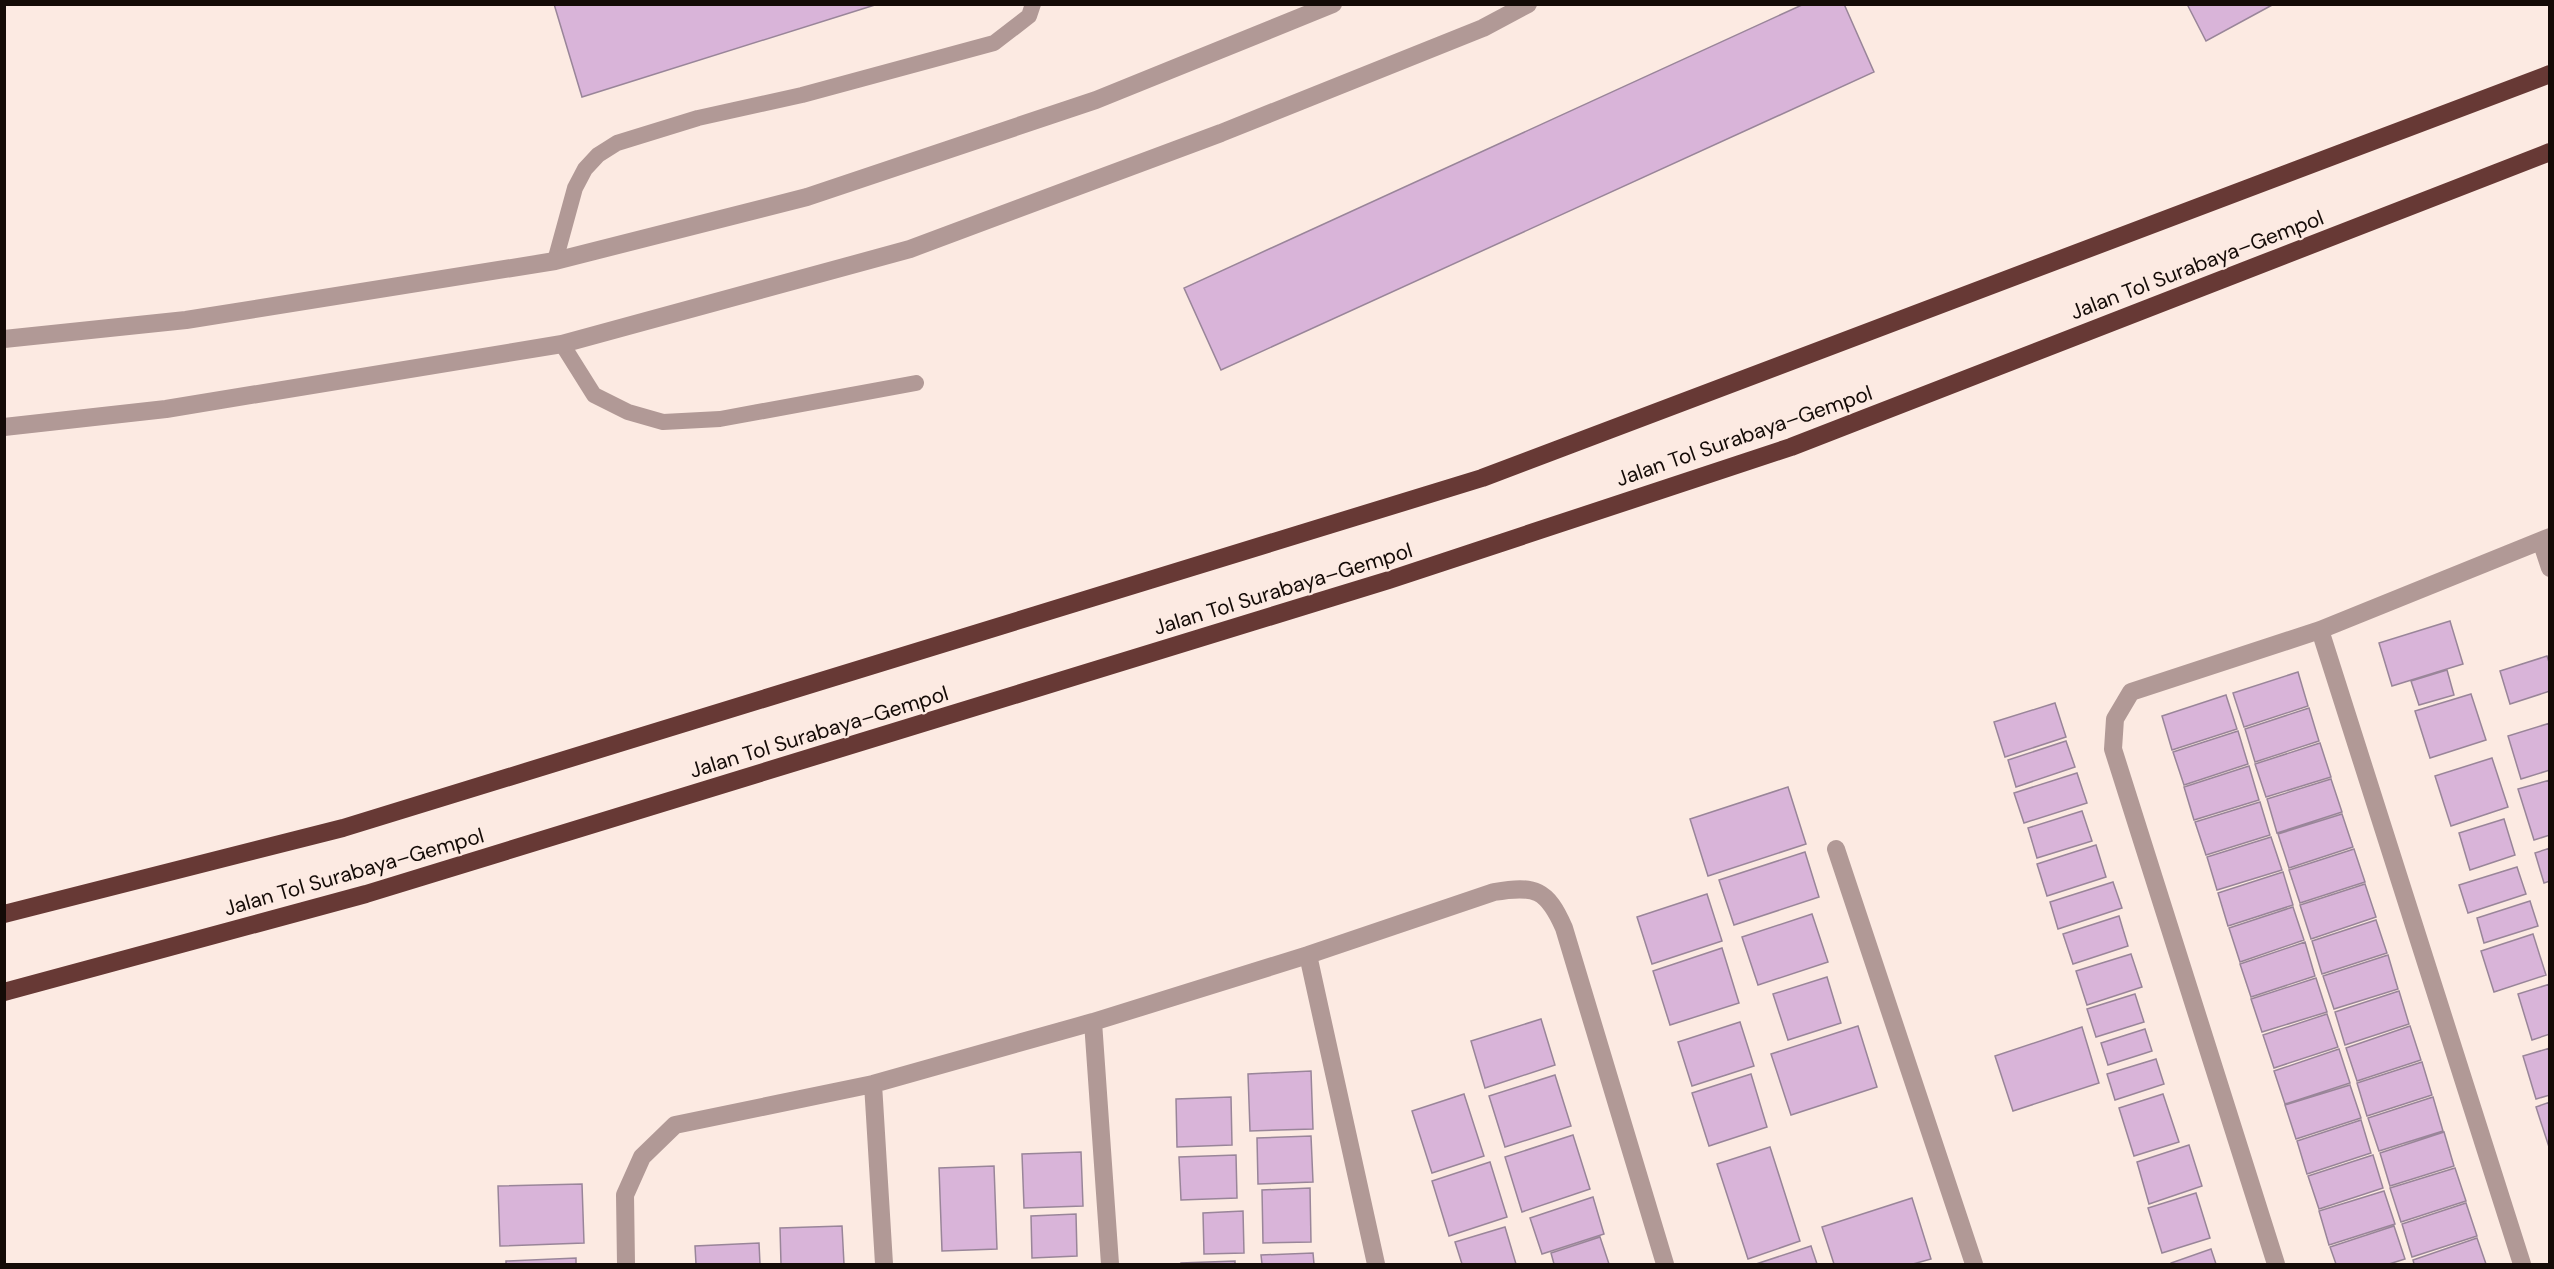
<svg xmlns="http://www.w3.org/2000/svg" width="2554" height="1269" font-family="'DM Sans',sans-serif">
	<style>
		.building { fill: #d9b4d9; stroke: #998599; stroke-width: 1.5 }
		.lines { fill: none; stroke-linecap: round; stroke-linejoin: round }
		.lane { stroke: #b19996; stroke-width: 16 }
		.street { stroke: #b19996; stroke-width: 18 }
		.highway { stroke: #673935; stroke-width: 18 }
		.labels { text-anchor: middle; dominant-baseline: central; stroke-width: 4.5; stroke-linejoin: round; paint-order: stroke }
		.street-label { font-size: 21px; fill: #140b07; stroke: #fceae2 }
	</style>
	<rect width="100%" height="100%" fill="#fceae2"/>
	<path class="building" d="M 554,4 L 878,4 L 582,97 Z
		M 1804,4 L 1844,4 L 1874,72 L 1221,370 L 1184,288 Z
		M 2187,4 L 2274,4 L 2206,41 Z
		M 2450,621 L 2463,664 L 2392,686 L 2379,643 Z
		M 2547,656 L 2550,665 L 2550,691 L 2510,704 L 2500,671 Z
		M 2447,670 L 2454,695 L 2419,705 L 2411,681 Z
		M 2298,672 L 2308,706 L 2244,727 L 2233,693 Z
		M 2471,694 L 2486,740 L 2430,758 L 2415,711 Z
		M 2226,695 L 2237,729 L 2172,750 L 2162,716 Z
		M 2055,703 L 2066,737 L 2005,757 L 1994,722 Z
		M 2309,708 L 2319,741 L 2255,762 L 2245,729 Z
		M 2550,723 L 2550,770 L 2521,779 L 2508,736 Z
		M 2238,731 L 2248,764 L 2184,785 L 2173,752 Z
		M 2066,741 L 2075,767 L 2016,787 L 2008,760 Z
		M 2320,743 L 2331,777 L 2266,797 L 2255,764 Z
		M 2492,758 L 2508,807 L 2451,826 L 2435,776 Z
		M 2249,766 L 2259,800 L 2194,820 L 2184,787 Z
		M 2077,773 L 2087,803 L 2024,823 L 2014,793 Z
		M 2331,779 L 2342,812 L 2277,833 L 2267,799 Z
		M 2550,780 L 2550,835 L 2534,840 L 2518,789 Z
		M 1788,787 L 1806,844 L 1708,876 L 1690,819 Z
		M 2260,802 L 2270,835 L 2206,855 L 2195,822 Z
		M 2082,811 L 2092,841 L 2037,858 L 2028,828 Z
		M 2342,814 L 2353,847 L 2289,868 L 2278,834 Z
		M 2504,819 L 2515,855 L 2470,870 L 2459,833 Z
		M 2271,837 L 2282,870 L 2217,890 L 2207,857 Z
		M 2096,845 L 2106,877 L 2047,896 L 2037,864 Z
		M 2550,848 L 2550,881 L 2544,883 L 2535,853 Z
		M 2354,849 L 2365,882 L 2300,903 L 2289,870 Z
		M 1805,852 L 1819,897 L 1734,925 L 1719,880 Z
		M 2517,867 L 2526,894 L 2468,913 L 2459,885 Z
		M 2283,872 L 2293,905 L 2228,926 L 2218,893 Z
		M 2113,882 L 2122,908 L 2058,929 L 2050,902 Z
		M 2365,884 L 2376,917 L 2311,939 L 2300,905 Z
		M 1707,894 L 1722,941 L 1652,964 L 1637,917 Z
		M 2530,901 L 2538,926 L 2484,943 L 2477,918 Z
		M 2293,907 L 2304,940 L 2240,962 L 2229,928 Z
		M 1812,914 L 1828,962 L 1758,985 L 1742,937 Z
		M 2119,916 L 2128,946 L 2073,964 L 2063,934 Z
		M 2376,920 L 2387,953 L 2322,974 L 2312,941 Z
		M 2533,934 L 2546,975 L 2494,992 L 2481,951 Z
		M 2305,942 L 2315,976 L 2251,997 L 2240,964 Z
		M 1722,948 L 1739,1003 L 1670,1025 L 1653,971 Z
		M 2131,954 L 2142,987 L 2087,1005 L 2076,971 Z
		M 2388,955 L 2398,989 L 2334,1009 L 2323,976 Z
		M 1827,977 L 1841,1023 L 1788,1040 L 1773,994 Z
		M 2316,978 L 2327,1012 L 2262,1032 L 2251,999 Z
		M 2550,984 L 2550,1034 L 2532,1040 L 2518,994 Z
		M 2399,991 L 2409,1024 L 2345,1045 L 2335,1012 Z
		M 2135,994 L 2144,1022 L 2096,1037 L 2087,1009 Z
		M 2327,1014 L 2338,1047 L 2274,1068 L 2263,1035 Z
		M 1541,1019 L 1555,1065 L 1485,1088 L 1471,1041 Z
		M 1740,1022 L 1754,1066 L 1692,1086 L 1678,1042 Z
		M 1858,1026 L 1877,1087 L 1791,1115 L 1771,1054 Z
		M 2410,1026 L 2421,1060 L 2357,1081 L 2346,1048 Z
		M 2082,1027 L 2099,1083 L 2013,1111 L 1995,1056 Z
		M 2145,1029 L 2152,1051 L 2108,1065 L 2101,1043 Z
		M 2550,1048 L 2550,1095 L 2536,1099 L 2523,1056 Z
		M 2339,1049 L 2350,1083 L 2285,1104 L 2274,1071 Z
		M 2156,1059 L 2164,1084 L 2115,1100 L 2107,1074 Z
		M 2422,1062 L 2432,1095 L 2367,1116 L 2357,1083 Z
		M 1311,1071 L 1313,1129 L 1250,1131 L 1248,1074 Z
		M 1751,1074 L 1767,1127 L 1709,1146 L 1692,1093 Z
		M 1555,1075 L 1571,1126 L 1505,1147 L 1489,1096 Z
		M 2350,1085 L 2361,1118 L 2296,1139 L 2285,1105 Z
		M 1464,1094 L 1484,1156 L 1432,1173 L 1412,1111 Z
		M 2163,1094 L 2179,1142 L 2134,1156 L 2119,1108 Z
		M 1231,1097 L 1232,1145 L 1177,1147 L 1176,1099 Z
		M 2433,1097 L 2443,1131 L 2379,1151 L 2368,1118 Z
		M 2550,1102 L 2550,1147 L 2549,1147 L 2536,1107 Z
		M 2361,1120 L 2371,1153 L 2307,1174 L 2297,1141 Z
		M 2444,1132 L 2454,1166 L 2390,1186 L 2380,1153 Z
		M 1573,1135 L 1590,1189 L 1522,1212 L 1505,1157 Z
		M 1311,1136 L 1313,1182 L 1258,1184 L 1257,1138 Z
		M 2189,1145 L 2202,1186 L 2149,1204 L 2137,1162 Z
		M 1770,1147 L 1800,1241 L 1748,1259 L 1717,1164 Z
		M 1081,1152 L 1083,1206 L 1024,1208 L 1022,1154 Z
		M 1236,1155 L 1237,1198 L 1181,1200 L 1179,1157 Z
		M 2373,1155 L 2383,1188 L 2319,1209 L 2308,1176 Z
		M 1490,1162 L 1507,1217 L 1449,1236 L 1432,1181 Z
		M 994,1166 L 997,1249 L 942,1251 L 939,1168 Z
		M 2455,1168 L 2466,1201 L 2401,1222 L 2390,1188 Z
		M 582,1184 L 584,1243 L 500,1246 L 498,1186 Z
		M 1310,1188 L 1311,1242 L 1263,1243 L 1262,1190 Z
		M 2384,1191 L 2395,1224 L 2329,1245 L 2319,1211 Z
		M 2196,1193 L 2210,1238 L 2162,1253 L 2148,1208 Z
		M 1593,1197 L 1604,1234 L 1542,1254 L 1530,1218 Z
		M 1912,1198 L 1931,1259 L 1913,1264 L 1834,1264 L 1822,1227 Z
		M 2466,1203 L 2477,1236 L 2412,1257 L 2402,1224 Z
		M 1243,1211 L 1244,1253 L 1204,1254 L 1203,1213 Z
		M 1076,1214 L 1077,1256 L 1032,1258 L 1031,1216 Z
		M 842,1226 L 844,1264 L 781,1264 L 780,1228 Z
		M 2394,1226 L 2405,1259 L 2389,1264 L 2336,1264 L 2330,1247 Z
		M 1505,1227 L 1516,1264 L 1462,1264 L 1455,1242 Z
		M 1600,1237 L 1609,1264 L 1554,1264 L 1551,1253 Z
		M 2477,1238 L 2486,1264 L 2414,1264 L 2413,1260 Z
		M 759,1243 L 760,1264 L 696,1264 L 695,1246 Z
		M 1811,1246 L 1817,1264 L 1756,1264 Z
		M 2211,1249 L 2216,1264 L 2171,1264 L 2171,1263 Z
		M 1313,1253 L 1314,1264 L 1262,1264 L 1261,1255 Z
		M 576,1258 L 576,1264 L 506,1264 L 506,1261 Z
		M 1235,1261 L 1235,1264 L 1181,1264 L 1181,1263 Z"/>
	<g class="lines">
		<path class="lane" d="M 555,261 L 575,188 L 585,169 L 598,155 L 617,143 L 698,118 L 802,95 L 994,43 L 1029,16 L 1033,4
			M 562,344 L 594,395 L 628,412 L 663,422 L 720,419 L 916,383"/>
		<path class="street" d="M 4,339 L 186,320 L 555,261 L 807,197 L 1096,100 L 1333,4
			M 4,427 L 166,409 L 562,344 L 910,249 L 1221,133 L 1483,28 L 1528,4
			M 2541,541 L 2550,568
			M 2320,630 L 2522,1264
			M 1836,849 L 1974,1264
			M 1308,955 L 1376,1264
			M 1093,1022 L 1110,1264
			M 873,1084 L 884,1264
			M 626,1264 L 625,1195 L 642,1157 L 675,1125 L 873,1084 L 1093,1022 L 1308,955 L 1494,892 C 1535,885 1547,889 1564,928 L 1665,1264
			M 2276,1264 L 2113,749 L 2115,719 L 2131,692 L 2320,630 L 2550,537"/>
		<path class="highway" d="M 4,914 L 343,828 L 1482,478 L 2550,74
			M 4,992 L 366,894 L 1389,580 L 1791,447 L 2550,152"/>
	</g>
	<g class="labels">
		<g class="street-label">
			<text transform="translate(2197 265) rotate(-21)">Jalan Tol Surabaya–Gempol</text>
			<text transform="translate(1744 436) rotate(-19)">Jalan Tol Surabaya–Gempol</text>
			<text transform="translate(1283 589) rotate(-17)">Jalan Tol Surabaya–Gempol</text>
			<text transform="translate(819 732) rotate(-17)">Jalan Tol Surabaya–Gempol</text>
			<text transform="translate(354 872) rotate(-16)">Jalan Tol Surabaya–Gempol</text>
		</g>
	</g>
	<rect width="2554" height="1269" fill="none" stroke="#140b07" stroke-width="12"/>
</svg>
